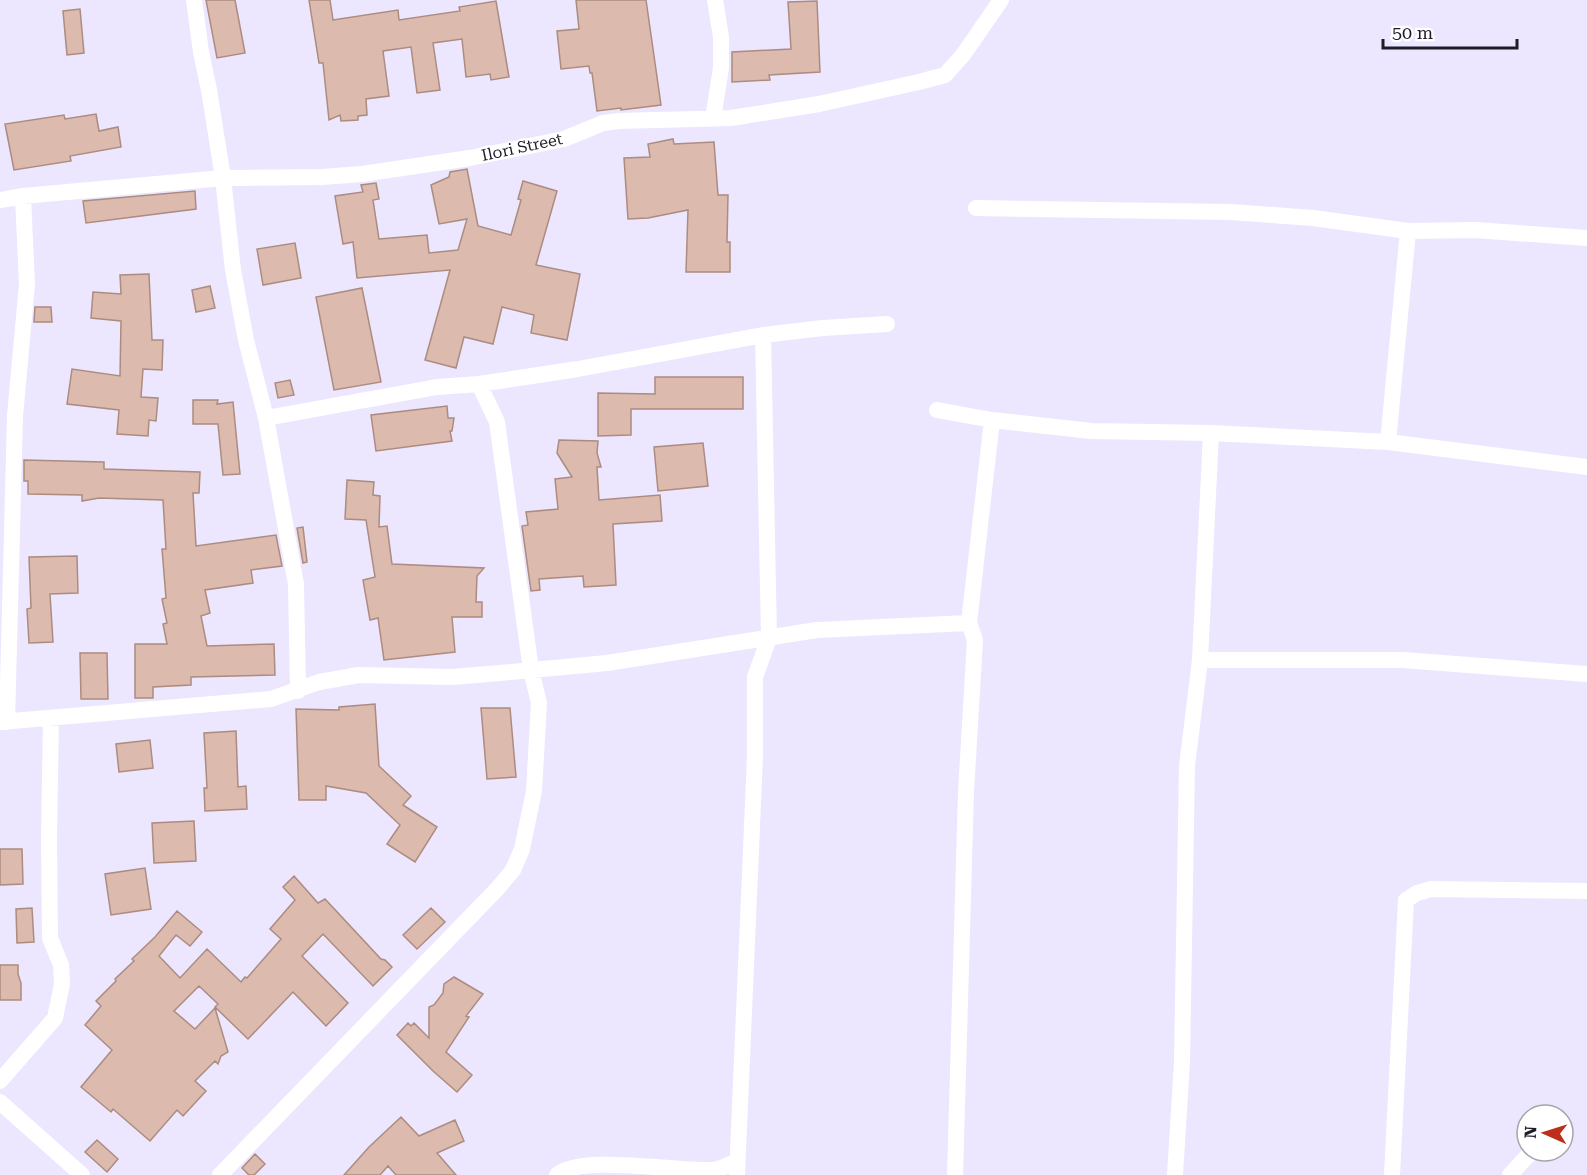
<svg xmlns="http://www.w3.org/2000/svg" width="1587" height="1175" font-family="'Roboto Serif',serif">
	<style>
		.building { fill: #dcbaad; stroke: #ac8c80; stroke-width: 1.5 }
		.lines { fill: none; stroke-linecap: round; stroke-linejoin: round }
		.street { stroke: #fff; stroke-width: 16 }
		.labels { text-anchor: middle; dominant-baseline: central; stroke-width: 4.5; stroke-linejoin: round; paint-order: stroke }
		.street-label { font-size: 16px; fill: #1f1c27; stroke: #fff }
	</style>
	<rect width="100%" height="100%" fill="#ede6ff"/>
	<path class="building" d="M 206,0 L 235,0 L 245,53 L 217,58 Z
		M 309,0 L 330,0 L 333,20 L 398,10 L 399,20 L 460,11 L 459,7 L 496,1 L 509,77 L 491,80 L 490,74 L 466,77 L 462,39 L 433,43 L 440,90 L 417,93 L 411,47 L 383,51 L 389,96 L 366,99 L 367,115 L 358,116 L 358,120 L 341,121 L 340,115 L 329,120 L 323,63 L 319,63 Z
		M 576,0 L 646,0 L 661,105 L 621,110 L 621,108 L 597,111 L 592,73 L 590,73 L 589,66 L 561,69 L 557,31 L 579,29 Z
		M 817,1 L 820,72 L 769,75 L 770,80 L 732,82 L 732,52 L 791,49 L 788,2 Z
		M 80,9 L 84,53 L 67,55 L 63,11 Z
		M 96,114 L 99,131 L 118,127 L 121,147 L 70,156 L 71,161 L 14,170 L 5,124 L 64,115 L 65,119 Z
		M 673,139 L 674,144 L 714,142 L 718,195 L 728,195 L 727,242 L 730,242 L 730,272 L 686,272 L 688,210 L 648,218 L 628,219 L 624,158 L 650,157 L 648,144 Z
		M 467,169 L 478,226 L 511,235 L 521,200 L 518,199 L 523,181 L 557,191 L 536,265 L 580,274 L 567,340 L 531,333 L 534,315 L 502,307 L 493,344 L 464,337 L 456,368 L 425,360 L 450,270 L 357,278 L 353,242 L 343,244 L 335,196 L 363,192 L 361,185 L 376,183 L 379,199 L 373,200 L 379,239 L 427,235 L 429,253 L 458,250 L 467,219 L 439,224 L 431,185 L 449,177 L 450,172 Z
		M 195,191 L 196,209 L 86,223 L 83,201 Z
		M 295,243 L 301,278 L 263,285 L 257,249 Z
		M 149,274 L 152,340 L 163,340 L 162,370 L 143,369 L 141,397 L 158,398 L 156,421 L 149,420 L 148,436 L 117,434 L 119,410 L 67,404 L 72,369 L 120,376 L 121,321 L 91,318 L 93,292 L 121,294 L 120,275 Z
		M 210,286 L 215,308 L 196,312 L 192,290 Z
		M 362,288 L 381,382 L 334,390 L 316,297 Z
		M 35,307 L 51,307 L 52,322 L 34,322 Z
		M 655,377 L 743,377 L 743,409 L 631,409 L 631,435 L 598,436 L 598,393 L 655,394 Z
		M 290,380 L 294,395 L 278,398 L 275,383 Z
		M 193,400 L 218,400 L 217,404 L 233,402 L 240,474 L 223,475 L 218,424 L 193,424 Z
		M 447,406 L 448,418 L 454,418 L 452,431 L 450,431 L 452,441 L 376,451 L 371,415 Z
		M 559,440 L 598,441 L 597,453 L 601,467 L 597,467 L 599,500 L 660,495 L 662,521 L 613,524 L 616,585 L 584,587 L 583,576 L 539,579 L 540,590 L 531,591 L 522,526 L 528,525 L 526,512 L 558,509 L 555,479 L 572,477 L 557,453 Z
		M 703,443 L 708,486 L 658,491 L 654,447 Z
		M 24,460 L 104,462 L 104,469 L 200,472 L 199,493 L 193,493 L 196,546 L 276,535 L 282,566 L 251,570 L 253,583 L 205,590 L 210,613 L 201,616 L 207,646 L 274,644 L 275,675 L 191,677 L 191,685 L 153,687 L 153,698 L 135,698 L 135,644 L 167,644 L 163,624 L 167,623 L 162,599 L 166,598 L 162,549 L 166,549 L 163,500 L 99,498 L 82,501 L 82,495 L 28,494 L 28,481 L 24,481 Z
		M 347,480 L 374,482 L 373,495 L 380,496 L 379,527 L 387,526 L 392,564 L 484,568 L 477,576 L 476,602 L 482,602 L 482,617 L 452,617 L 455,652 L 384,660 L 378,618 L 370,620 L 363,580 L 375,577 L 366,520 L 345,519 Z
		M 303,527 L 307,562 L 303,563 L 297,528 Z
		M 77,556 L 78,593 L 50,594 L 53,642 L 29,643 L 27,609 L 31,608 L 29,557 Z
		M 80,653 L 107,653 L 108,699 L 81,699 Z
		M 375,704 L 379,766 L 411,796 L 403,805 L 437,827 L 415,862 L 387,844 L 400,825 L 366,793 L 326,786 L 326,800 L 299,800 L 296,709 L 339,710 L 339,707 Z
		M 481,708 L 510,708 L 516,777 L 487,779 Z
		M 236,731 L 238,787 L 246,786 L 247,809 L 205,811 L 204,788 L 207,788 L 204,733 Z
		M 150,740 L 153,768 L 119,772 L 116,744 Z
		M 194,821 L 196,861 L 154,863 L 152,823 Z
		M 0,849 L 22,849 L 23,884 L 0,885 Z
		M 145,868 L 151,909 L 111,915 L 105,874 Z
		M 294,876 L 318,903 L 325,899 L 381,959 L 385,960 L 392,967 L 373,986 L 323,934 L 302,956 L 348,1003 L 326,1026 L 293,992 L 248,1039 L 215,1007 L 218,1004 L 199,986 L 174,1011 L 195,1029 L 215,1008 L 228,1052 L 221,1056 L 218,1064 L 215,1061 L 195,1081 L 206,1091 L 183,1116 L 177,1110 L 150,1141 L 113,1109 L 111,1112 L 81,1087 L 112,1050 L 85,1025 L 101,1006 L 96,1001 L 116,981 L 115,979 L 134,961 L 132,959 L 155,937 L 177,911 L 202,932 L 190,946 L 176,935 L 159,956 L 180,978 L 207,949 L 241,982 L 245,977 L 247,978 L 281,939 L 270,929 L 295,900 L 283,887 Z
		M 32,908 L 34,942 L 17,943 L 16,909 Z
		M 431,908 L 445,922 L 417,949 L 403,935 Z
		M 0,965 L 18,965 L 18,974 L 21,983 L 21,1000 L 0,1000 Z
		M 454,977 L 483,994 L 466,1016 L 469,1017 L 446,1052 L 472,1075 L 457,1092 L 433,1071 L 397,1035 L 408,1023 L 411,1026 L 414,1023 L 429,1038 L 429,1007 L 434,1005 L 443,993 L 444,984 Z
		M 401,1117 L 419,1136 L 455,1120 L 464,1141 L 437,1153 L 456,1175 L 396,1175 L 388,1166 L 380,1175 L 344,1175 L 369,1147 Z
		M 97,1140 L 118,1159 L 107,1172 L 85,1152 Z
		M 255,1154 L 265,1164 L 254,1175 L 249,1175 L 242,1168 Z"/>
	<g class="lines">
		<path class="street" d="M 194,0 L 201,52 L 209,90 L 223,178 L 233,270 L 246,340 L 266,418 L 296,584 L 298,691
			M 713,118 L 721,68 L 721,37 L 715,0
			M 0,200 L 23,196 L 223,178 L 322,177 L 362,174 L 470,158 L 564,139 L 603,123 L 619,121 L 731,118 L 819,104 L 919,82 L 945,75 L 963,55 L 1001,0
			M 976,208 L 1230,212 L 1313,218 L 1408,231 L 1475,230 L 1587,238
			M 937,410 L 992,420 L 1091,431 L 1211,433 L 1388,442 L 1587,467
			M 266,418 L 437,387 L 479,384 L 578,369 L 763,335 L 823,328 L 887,324
			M 1388,442 L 1408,231
			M 1200,660 L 1403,660 L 1587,674
			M 0,722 L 271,699 L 319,682 L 359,675 L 452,677 L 500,673 L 607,663 L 817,630 L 969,623
			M 7,722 L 15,416 L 27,284 L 23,196
			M 0,1081 L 55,1018 L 62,984 L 61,965 L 50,938 L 49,838 L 51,718
			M 0,1102 L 82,1175
			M 220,1175 L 498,888 L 513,870 L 522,849 L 534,791 L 539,703 L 531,670 L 497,422 L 479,384
			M 557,1175 C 581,1154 677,1172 712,1170 C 720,1170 730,1164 737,1161
			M 737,1175 L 755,756 L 755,677 L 769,638 L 763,335
			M 955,1175 L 966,792 L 975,640 L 969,623 L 992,420
			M 1175,1175 L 1182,1062 L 1187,766 L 1200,660 L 1211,433
			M 1392,1175 L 1406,900 L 1417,893 L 1431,889 L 1587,891
			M 1510,1175 L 1532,1151"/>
	</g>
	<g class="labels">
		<g class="street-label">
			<text transform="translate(522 147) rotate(-12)">Ilori Street</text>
		</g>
	</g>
	<g transform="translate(1545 1133) rotate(273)"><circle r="28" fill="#ffffff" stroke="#a5a4a9" stroke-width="1.5"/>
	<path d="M0-4.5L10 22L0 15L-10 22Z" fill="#bb2f1b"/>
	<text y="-9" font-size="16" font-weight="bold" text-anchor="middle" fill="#1f1c27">N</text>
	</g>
	<path d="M1383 39v9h134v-9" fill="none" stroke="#1f1c27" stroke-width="3"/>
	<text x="1392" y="39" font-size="18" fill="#1f1c27" stroke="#ffffff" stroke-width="4.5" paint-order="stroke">50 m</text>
</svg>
